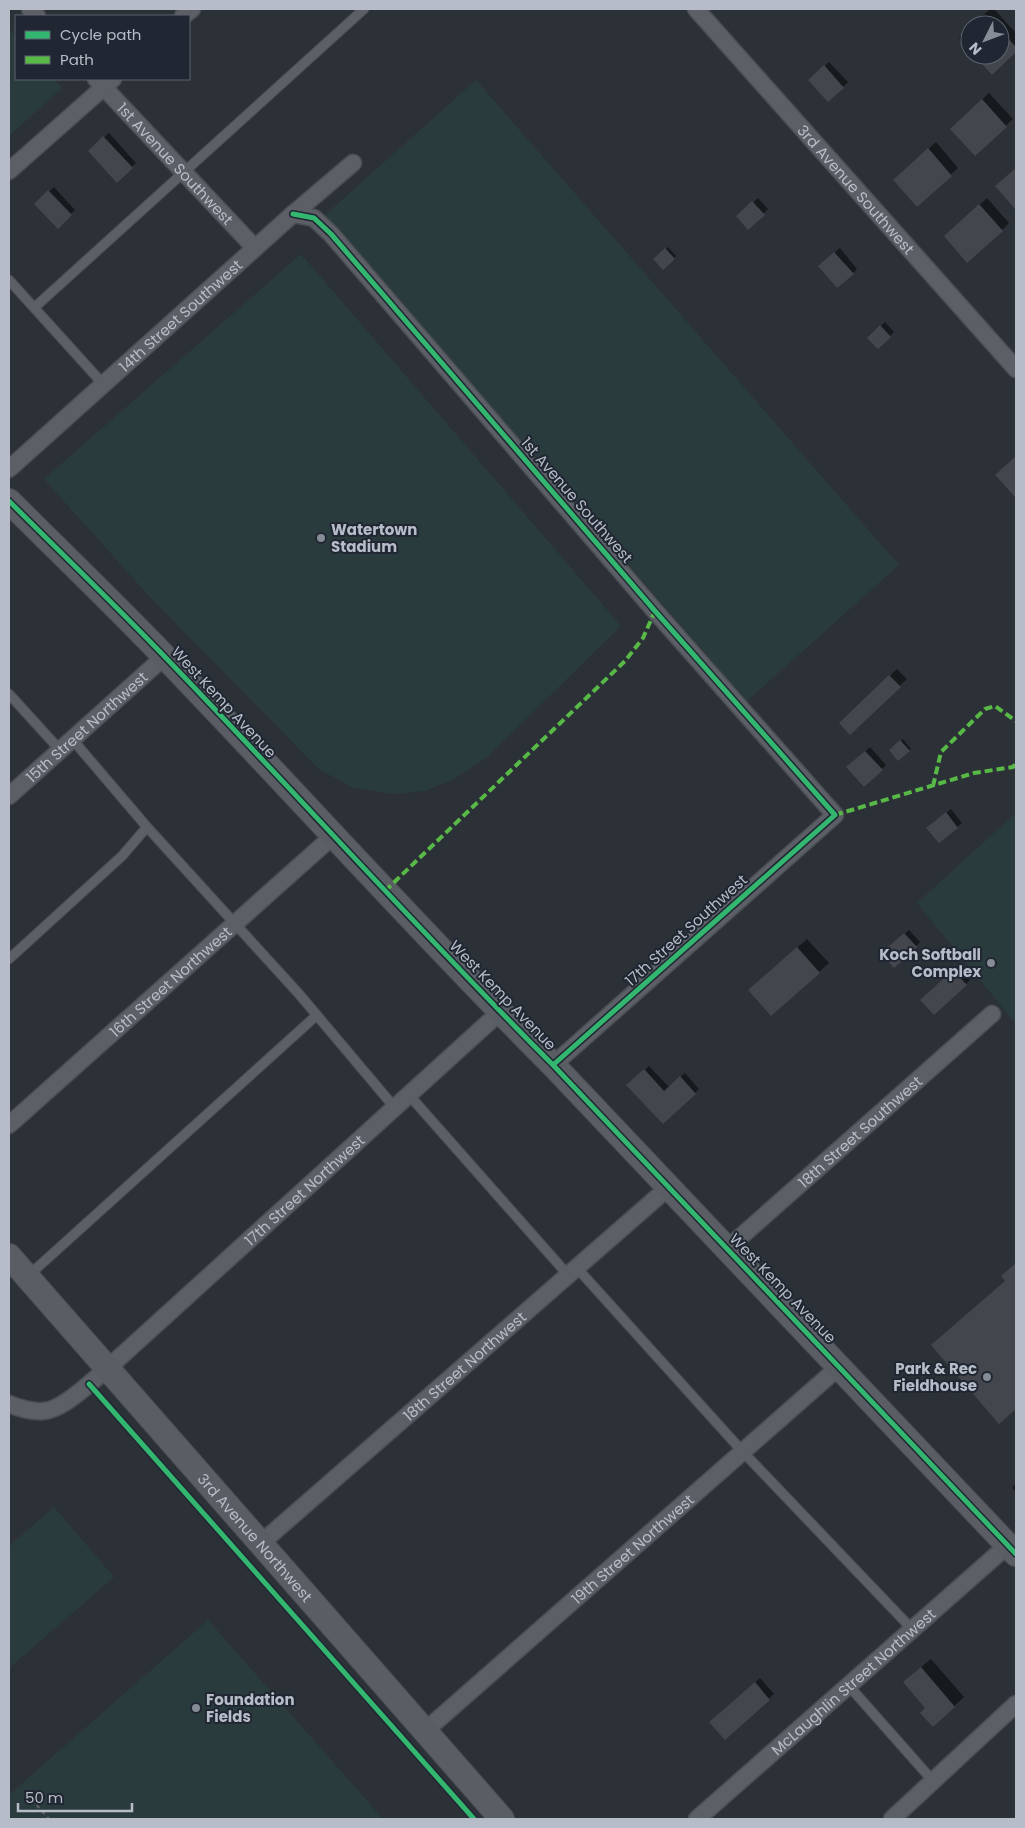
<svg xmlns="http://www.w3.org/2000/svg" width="1025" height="1828" font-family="Poppins,sans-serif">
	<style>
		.green { fill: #2a3b3e }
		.shadow { fill: #0007 }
		.building { fill: #43474d }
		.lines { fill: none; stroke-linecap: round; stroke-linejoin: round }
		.lane-casing { stroke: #4a4d53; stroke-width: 11 }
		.street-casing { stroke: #4a4d53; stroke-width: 19 }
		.secondary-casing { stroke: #4a4d53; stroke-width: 26 }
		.path { stroke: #5a5e63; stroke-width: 2.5; stroke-dasharray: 4 4; stroke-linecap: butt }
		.lane { stroke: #5c5f66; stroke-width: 9 }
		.street { stroke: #5c5f66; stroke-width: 16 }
		.secondary { stroke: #5a5e64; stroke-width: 24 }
		.quiet { stroke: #58b947; stroke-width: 4; stroke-dasharray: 8 4; stroke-linecap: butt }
		.cycleway-casing { stroke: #202732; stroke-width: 8 }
		.cycleway { stroke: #33b770; stroke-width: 5 }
		.poi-dot { fill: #868c96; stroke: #202732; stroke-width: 2 }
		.labels { text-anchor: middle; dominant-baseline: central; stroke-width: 4; stroke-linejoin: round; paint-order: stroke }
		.street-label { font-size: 15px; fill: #b7bdc8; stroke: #202732 }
		.poi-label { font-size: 15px; font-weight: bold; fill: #b7bdc8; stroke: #202732; text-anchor: start }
	</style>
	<rect width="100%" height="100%" fill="#2c3138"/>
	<path class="green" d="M 9,29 L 16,37 L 16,79 L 54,79 L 62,88 L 9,136 Z
		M 476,80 L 899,565 L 747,701 L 324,216 Z
		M 301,254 L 621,626 L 486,758 L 454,779 L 425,791 L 394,794 L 353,788 L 319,769 L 150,597 L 44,479 Z
		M 1016,813 L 1016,1024 L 917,903 Z
		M 54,1507 L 114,1577 L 9,1668 L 9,1546 Z
		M 208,1620 L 383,1819 L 9,1819 L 9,1795 Z"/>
	<path class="shadow" d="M 990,9 L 994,9 L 1016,33 L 1016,50 L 992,73 L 975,55 L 1000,55 L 1000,25 L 972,25 Z
		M 970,27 L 970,49 L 959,38 Z
		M 829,62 L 848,82 L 828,101 L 810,80 Z
		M 989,93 L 1013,119 L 975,154 L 958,122 Z
		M 109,133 L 136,163 L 117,181 L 90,151 Z
		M 936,142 L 958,168 L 917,205 L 901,173 Z
		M 54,187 L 75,210 L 58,227 L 36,204 Z
		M 758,198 L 768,209 L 748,228 L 738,216 Z
		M 987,198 L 1009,223 L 1002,230 L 952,229 Z
		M 668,247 L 676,256 L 663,268 L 654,259 Z
		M 840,248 L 857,269 L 853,273 L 824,261 Z
		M 885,322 L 894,332 L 878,348 L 869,338 Z
		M 897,669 L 907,679 L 850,733 L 840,723 Z
		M 903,739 L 911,749 L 898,760 L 890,750 Z
		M 870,747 L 886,765 L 882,769 L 853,763 Z
		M 951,809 L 962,823 L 939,842 L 932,823 Z
		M 909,930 L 920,942 L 916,946 L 887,949 Z
		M 807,939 L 829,963 L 819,972 L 760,980 Z
		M 958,966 L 970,980 L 966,984 L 922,1000 Z
		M 649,1066 L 669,1087 L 685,1073 L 699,1089 L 663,1123 L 628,1085 Z
		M 1016,1263 L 1016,1408 L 999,1422 L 1006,1280 L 1003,1276 Z
		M 1016,1483 L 1016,1492 L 1012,1488 Z
		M 931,1659 L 964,1697 L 933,1725 L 914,1673 Z
		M 760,1678 L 774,1694 L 725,1738 L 715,1717 Z"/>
	<path class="building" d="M 1000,30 L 1016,47 L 1016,52 L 992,75 L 974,55 L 1000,55 Z
		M 824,65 L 844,88 L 828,102 L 808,80 Z
		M 982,99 L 1007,127 L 975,156 L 950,129 Z
		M 103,136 L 133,168 L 117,183 L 88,151 Z
		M 928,148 L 952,176 L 917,207 L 893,180 Z
		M 1016,168 L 1016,210 L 995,186 Z
		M 48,190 L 72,215 L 58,229 L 34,204 Z
		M 752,201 L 765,215 L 748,230 L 736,216 Z
		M 979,204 L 1003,231 L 967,263 L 944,236 Z
		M 665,248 L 675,259 L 663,270 L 653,259 Z
		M 834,252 L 854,274 L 837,288 L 818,266 Z
		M 880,325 L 891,337 L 878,349 L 867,338 Z
		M 1016,456 L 1016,498 L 995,475 Z
		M 889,675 L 901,687 L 850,735 L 839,723 Z
		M 900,740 L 910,751 L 898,761 L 889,750 Z
		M 865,751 L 883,770 L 864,787 L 846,767 Z
		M 946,812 L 958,828 L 939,843 L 926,828 Z
		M 904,933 L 917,947 L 894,968 L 881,953 Z
		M 797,947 L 820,973 L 771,1016 L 748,990 Z
		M 953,970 L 967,985 L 934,1015 L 920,1000 Z
		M 644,1069 L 664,1091 L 680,1076 L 696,1094 L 663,1124 L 626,1085 Z
		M 1016,1263 L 1016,1409 L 999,1424 L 931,1345 L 1005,1281 L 1001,1276 Z
		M 921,1667 L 955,1707 L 933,1727 L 920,1713 L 925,1708 L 903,1682 Z
		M 755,1682 L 770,1700 L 725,1740 L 709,1722 Z"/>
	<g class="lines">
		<defs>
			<path id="lane" d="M 9,280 L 104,385
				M 35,307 L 364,9
				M 9,694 L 60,750
				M 72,739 L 147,827 L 299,994 L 395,1108
				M 9,959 L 122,856 L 147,827
				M 409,1095 L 568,1275
				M 577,1268 L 743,1452 L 912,1629
				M 28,1276 L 317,1015
				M 849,1686 L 933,1781"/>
			<g id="street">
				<path d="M 30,9 L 37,16"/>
				<path id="s1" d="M 696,9 L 1016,369"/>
				<path d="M 183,16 L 192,9"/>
				<path id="s2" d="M 96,79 L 255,248"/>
				<path d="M 9,171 L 113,79"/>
				<path d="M 293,214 L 314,218 L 331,234 L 655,611 L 835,815 L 553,1065"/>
				<path id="s3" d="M 9,469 L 293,214 L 353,163"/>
				<path id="s4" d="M 9,796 L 164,657"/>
				<path id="s5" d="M 9,1125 L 333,836"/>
				<path id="s6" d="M 728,1248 L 992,1014"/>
				<path id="s7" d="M 9,1404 C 18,1408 33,1412 43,1411 C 62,1411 93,1380 108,1368 L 500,1012"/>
				<path id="s8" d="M 260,1544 L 669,1187"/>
				<path id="s9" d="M 425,1731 L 840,1366"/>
				<path id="s10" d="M 697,1819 L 1008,1545"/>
				<path d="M 892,1819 L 1016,1704"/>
			</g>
			<g id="secondary">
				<path d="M 9,501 C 61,553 114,604 165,657 C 295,792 420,932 553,1065 L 1016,1554"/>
				<path id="s11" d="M 9,1256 L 502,1819"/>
			</g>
		</defs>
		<use href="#lane" class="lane-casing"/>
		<use href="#street" class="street-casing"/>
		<use href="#secondary" class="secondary-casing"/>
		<path class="path" d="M 26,1793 L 49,1819"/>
		<use href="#lane" class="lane"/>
		<use href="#street" class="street"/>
		<use href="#secondary" class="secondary"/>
		<path class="quiet" d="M 933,786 L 941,752 L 985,709 L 995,706 L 1016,721
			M 835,815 L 974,773 L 1013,767 L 1016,763
			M 385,891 L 625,661 L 643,638 L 655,611"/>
		<defs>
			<path id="cycleway" d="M 293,214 L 314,218 L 331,234 L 655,611 L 835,815 L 553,1065
				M 9,501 C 61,553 114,604 165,657 C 295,792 420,932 553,1065 L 1016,1554
				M 89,1384 L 474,1819"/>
		</defs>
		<use href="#cycleway" class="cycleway-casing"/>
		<use href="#cycleway" class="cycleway"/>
	</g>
	<g class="poi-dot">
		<circle cx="321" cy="538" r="5"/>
		<circle cx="991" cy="963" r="5"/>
		<circle cx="987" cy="1377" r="5"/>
		<circle cx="196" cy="1708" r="5"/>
	</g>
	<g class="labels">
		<g class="street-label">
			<text stroke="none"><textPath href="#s2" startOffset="116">1st Avenue Southwest</textPath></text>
			<text stroke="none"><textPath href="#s1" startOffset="241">3rd Avenue Southwest</textPath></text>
			<text stroke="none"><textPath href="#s3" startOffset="230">14th Street Southwest</textPath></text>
			<text transform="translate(577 500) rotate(49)">1st Avenue Southwest</text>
			<text transform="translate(224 702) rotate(47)">West Kemp Avenue</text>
			<text stroke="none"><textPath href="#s4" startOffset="104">15th Street Northwest</textPath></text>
			<text transform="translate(686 930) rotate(-42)">17th Street Southwest</text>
			<text stroke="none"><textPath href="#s5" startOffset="216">16th Street Northwest</textPath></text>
			<text transform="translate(503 995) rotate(46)">West Kemp Avenue</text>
			<text stroke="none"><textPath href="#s6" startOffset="176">18th Street Southwest</textPath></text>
			<text stroke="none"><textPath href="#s7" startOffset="379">17th Street Northwest</textPath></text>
			<text transform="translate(783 1288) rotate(46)">West Kemp Avenue</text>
			<text stroke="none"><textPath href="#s8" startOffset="271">18th Street Northwest</textPath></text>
			<text stroke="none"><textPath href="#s11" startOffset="374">3rd Avenue Northwest</textPath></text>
			<text stroke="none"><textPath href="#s9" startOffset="276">19th Street Northwest</textPath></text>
			<text stroke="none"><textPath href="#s10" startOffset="208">McLaughlin Street Northwest</textPath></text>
		</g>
		<g class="poi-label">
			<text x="331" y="529">Watertown<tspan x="331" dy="17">Stadium</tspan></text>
			<text x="981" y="954" text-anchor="end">Koch Softball<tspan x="981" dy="17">Complex</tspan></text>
			<text x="977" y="1368" text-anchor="end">Park &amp; Rec<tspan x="977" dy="17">Fieldhouse</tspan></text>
			<text x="206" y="1699">Foundation<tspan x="206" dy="17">Fields</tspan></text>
		</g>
	</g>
	<rect width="1025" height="1828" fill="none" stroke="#b7bdc8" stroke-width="20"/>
	<rect x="15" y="15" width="175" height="65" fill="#202732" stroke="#5c636e"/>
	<rect x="25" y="31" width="25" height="8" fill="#33b770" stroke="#5c636e"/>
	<text x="60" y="40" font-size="15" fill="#b7bdc8">Cycle path</text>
	<rect x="25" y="56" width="25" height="8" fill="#58b947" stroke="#5c636e"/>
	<text x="60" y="65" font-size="15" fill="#b7bdc8">Path</text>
	<g transform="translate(985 40) rotate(228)"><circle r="24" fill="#202732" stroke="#5c636e"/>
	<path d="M0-4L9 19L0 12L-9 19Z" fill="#868c96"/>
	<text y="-8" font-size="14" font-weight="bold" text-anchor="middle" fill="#b7bdc8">N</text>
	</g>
	<path d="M18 1803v8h114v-8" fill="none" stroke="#b7bdc8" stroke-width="2.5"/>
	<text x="25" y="1803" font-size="15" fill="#b7bdc8" stroke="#202732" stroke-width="4" paint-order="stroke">50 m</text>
</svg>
